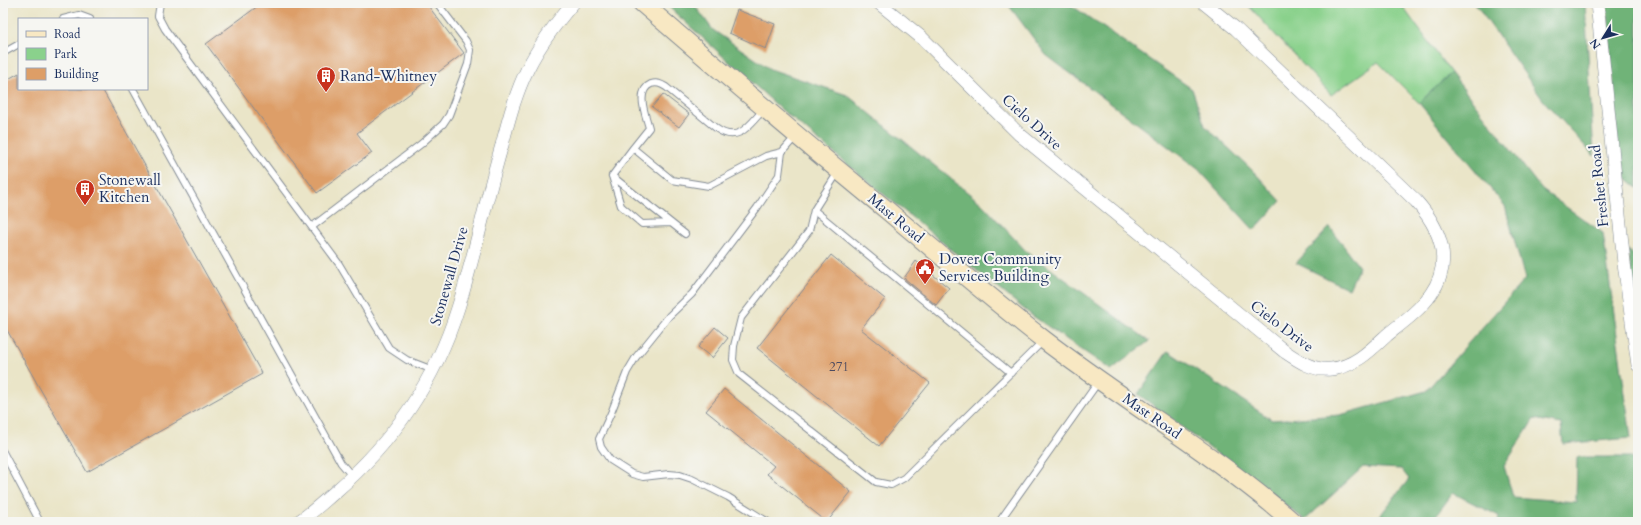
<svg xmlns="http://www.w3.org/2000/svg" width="1641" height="525" font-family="Cardo,serif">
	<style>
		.green { fill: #8ad18c; stroke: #528075 }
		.forest { fill: #6fb378; stroke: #45716b }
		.building { fill: #dd9e67 }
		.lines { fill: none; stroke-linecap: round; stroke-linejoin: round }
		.lane-casing { stroke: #828a93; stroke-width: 8 }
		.street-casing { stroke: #828a93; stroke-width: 14 }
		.secondary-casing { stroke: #828a93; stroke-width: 20 }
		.lane { stroke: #fff; stroke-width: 6 }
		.street { stroke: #fff; stroke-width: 13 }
		.secondary { stroke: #f8e8c3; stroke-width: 18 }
		.labels { text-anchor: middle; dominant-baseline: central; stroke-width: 4; stroke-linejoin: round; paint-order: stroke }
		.number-label { font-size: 13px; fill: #4c4b60 }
		.poi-label { font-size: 15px; fill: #1b2f5e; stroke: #f6f6f2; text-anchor: start }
		.street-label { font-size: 15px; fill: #1b2f5e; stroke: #f6f6f2 }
	</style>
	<rect width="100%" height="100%" fill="#f6f6f2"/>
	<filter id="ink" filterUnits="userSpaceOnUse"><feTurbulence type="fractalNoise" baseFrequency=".025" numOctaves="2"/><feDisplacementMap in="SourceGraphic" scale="8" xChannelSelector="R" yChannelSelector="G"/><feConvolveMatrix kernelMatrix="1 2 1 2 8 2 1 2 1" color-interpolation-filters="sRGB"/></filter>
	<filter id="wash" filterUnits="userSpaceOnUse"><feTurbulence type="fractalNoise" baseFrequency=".012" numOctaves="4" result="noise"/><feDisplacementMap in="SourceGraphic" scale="16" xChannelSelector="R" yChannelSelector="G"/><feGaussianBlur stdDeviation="0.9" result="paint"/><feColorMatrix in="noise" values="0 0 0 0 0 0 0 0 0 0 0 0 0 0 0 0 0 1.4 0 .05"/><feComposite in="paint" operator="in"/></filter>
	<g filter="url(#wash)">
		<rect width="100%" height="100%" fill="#eae5c8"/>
		<path class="green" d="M 1246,3 L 1400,3 L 1451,73 L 1419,103 L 1378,62 L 1331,95 Z"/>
		<path class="forest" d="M 669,3 L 693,3 L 713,30 L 770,69 L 847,95 L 982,204 L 1025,250 L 1149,341 L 1111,370 L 1030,314 L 865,179 L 782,110 L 671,9 Z
			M 1007,3 L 1068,3 L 1192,89 L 1205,126 L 1253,171 L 1281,201 L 1254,230 L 1198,169 L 1046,55 Z
			M 1475,3 L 1585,3 L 1594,156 L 1543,100 Z
			M 1607,3 L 1638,3 L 1638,188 L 1620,173 Z
			M 1451,73 L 1542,190 L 1603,233 L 1631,438 L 1563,444 L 1561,424 L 1534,419 L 1504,466 L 1513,497 L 1576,502 L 1577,457 L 1632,457 L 1638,496 L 1638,522 L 1498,522 L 1499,516 L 1453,493 L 1431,522 L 1375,522 L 1409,479 L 1401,469 L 1363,467 L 1305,520 L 1138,394 L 1168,351 L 1272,420 L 1340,415 L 1426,391 L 1525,279 L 1505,206 L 1419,103 Z
			M 1330,227 L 1359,267 L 1349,289 L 1296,263 Z
			M 1628,250 L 1638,259 L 1638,326 Z"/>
		<g id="blocks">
			<path class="building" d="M 262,3 L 426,3 L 464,53 L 357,133 L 372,153 L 317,193 L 206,44 Z
				M 737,10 L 775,24 L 766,49 L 729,33 Z
				M 19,73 L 19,89 L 102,89 L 262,374 L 87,472 L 3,323 L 3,82 Z
				M 663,94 L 689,114 L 679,127 L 652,107 Z
				M 831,255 L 885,299 L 861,329 L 930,383 L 879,446 L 757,348 Z
				M 916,261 L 949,288 L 936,305 L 904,278 Z
				M 715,327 L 728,338 L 712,358 L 698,347 Z
				M 724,389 L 851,492 L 827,522 L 767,474 L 774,466 L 706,411 Z"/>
		</g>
	</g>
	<g filter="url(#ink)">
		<use href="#blocks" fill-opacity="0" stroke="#828a93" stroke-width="1"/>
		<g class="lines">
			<defs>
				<path id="lane" d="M 160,3 L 158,16 L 165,29 L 339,264 L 389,348 L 407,360 L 433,370
					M 63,19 L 79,15 L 90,19
					M 3,53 L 19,44
					M 133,89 L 341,463 L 352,476
					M 764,109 C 750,124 739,144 717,129 L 666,87 C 661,84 657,82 651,84 C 635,91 646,116 649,128 L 633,148 L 672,180 L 709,186 L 766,156 L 782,152 L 796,136
					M 633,148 L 612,176 L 685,234
					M 838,172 L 814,210 L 809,231 L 741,318 L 734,346 L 733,360 L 739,374 L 876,482 L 891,485 L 904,478 L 1043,341
					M 612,176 L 621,206 L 642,224 L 671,223
					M 814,210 L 1011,373
					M 313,226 L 421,144 L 443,124 L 449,115 L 468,64 L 470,50 L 466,41 L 437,3
					M 3,452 L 40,522
					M 768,522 L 728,497 L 692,479 L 680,475 L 669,474 L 643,477 L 632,474 L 610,460 L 601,447 L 599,439 L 611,413 L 627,372 L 636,357 L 669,316 L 692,294 L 757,208 L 779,175 L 782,152
					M 999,522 L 1099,381"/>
				<path id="street" d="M 879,3 L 922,38 L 1019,134 L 1284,351 C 1299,361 1313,371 1331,369 C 1354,367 1371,350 1387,335 C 1402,323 1420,310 1431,294 C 1454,261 1440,228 1416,201 L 1236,29 L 1204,3
					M 1597,3 L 1624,263 L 1638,365
					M 298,522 C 312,513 323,502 335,492 C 393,442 435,381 458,308 C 475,255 486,199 502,145 C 509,118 516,92 528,68 C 540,44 556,23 573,3"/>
				<path id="secondary" d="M 642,3 C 723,73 805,143 888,211 C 939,254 990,298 1043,339 C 1125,402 1215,454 1293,522"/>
			</defs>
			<use href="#lane" class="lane-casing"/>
			<use href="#street" class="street-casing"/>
			<use href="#secondary" class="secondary-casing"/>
			<use href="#lane" class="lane"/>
			<use href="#street" class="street"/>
			<use href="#secondary" class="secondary"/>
		</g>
	</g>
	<defs>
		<symbol id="building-pin" viewBox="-11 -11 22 30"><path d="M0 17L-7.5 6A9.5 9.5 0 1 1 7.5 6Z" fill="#c8321e" stroke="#f6f6f2"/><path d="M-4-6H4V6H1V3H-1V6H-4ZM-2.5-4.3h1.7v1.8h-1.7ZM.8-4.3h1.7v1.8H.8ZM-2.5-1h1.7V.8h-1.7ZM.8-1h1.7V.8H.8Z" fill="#fff"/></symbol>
		<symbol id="civic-pin" viewBox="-11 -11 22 30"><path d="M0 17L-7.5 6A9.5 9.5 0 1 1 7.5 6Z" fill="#c8321e" stroke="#f6f6f2"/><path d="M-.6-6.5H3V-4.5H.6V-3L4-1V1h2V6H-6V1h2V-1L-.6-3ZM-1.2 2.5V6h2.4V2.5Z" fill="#fff"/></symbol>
	</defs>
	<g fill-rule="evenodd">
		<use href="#building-pin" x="315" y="65" width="22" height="30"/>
		<use href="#building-pin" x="74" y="178" width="22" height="30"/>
		<use href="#civic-pin" x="914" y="257" width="22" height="30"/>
	</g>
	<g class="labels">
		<g class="number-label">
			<text x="839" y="367">271</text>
		</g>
		<g class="poi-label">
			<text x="340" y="76">Rand-Whitney</text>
			<text x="99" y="180">Stonewall<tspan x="99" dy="17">Kitchen</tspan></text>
			<text x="939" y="259">Dover Community<tspan x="939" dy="17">Services Building</tspan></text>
		</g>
		<g class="street-label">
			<text transform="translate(1032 122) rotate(42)">Cielo Drive</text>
			<text transform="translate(1599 186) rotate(-96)">Freshet Road</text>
			<text transform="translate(896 218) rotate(40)">Mast Road</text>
			<text transform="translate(449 276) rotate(-74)">Stonewall Drive</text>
			<text transform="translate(1282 326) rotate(37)">Cielo Drive</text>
			<text transform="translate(1152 416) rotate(35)">Mast Road</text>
		</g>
	</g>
	<rect width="1641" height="525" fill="none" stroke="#f6f6f2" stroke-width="16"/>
	<rect x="18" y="18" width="130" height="72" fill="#f6f6f2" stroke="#9ea6b7"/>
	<rect x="26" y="31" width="20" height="6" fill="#f8e8c3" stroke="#9ea6b7"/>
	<text x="54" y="38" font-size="12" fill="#1b2f5e">Road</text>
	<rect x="26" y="48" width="20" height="12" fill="#8ad18c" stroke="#9ea6b7"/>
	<text x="54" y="58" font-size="12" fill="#1b2f5e">Park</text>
	<rect x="26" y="68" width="20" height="12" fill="#dd9e67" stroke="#9ea6b7"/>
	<text x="54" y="78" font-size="12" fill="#1b2f5e">Building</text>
	<g transform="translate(1603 38) rotate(233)" stroke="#f6f6f2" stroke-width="3" paint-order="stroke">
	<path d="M0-3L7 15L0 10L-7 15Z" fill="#1b2f5e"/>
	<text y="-6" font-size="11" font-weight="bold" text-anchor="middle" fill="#1b2f5e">N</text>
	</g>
</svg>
